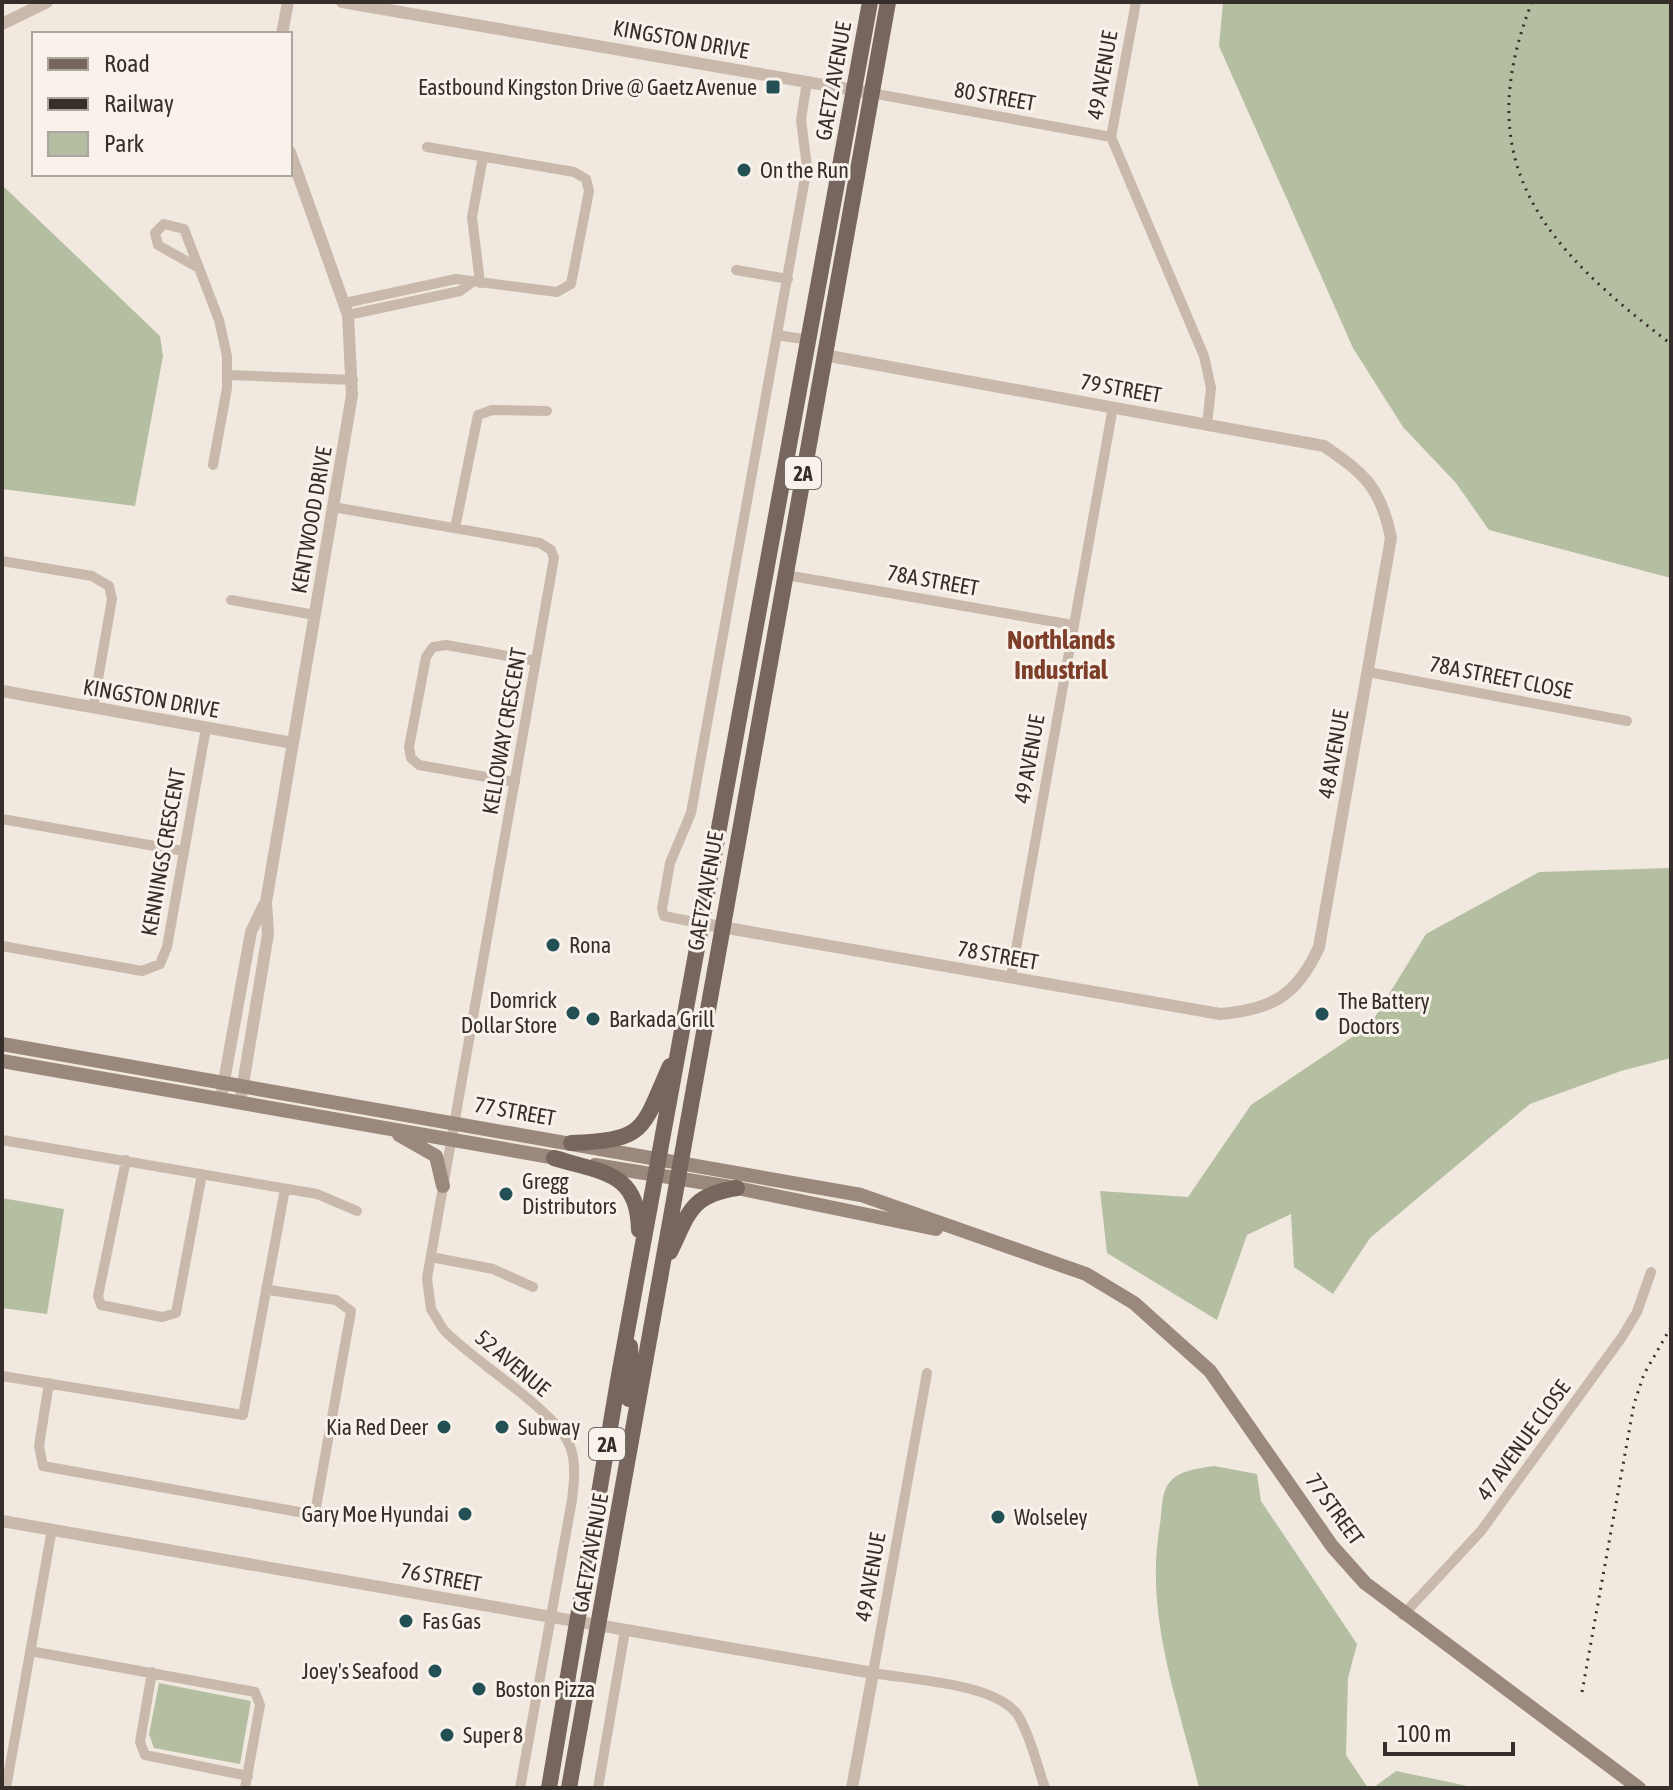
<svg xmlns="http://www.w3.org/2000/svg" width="1673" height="1790" font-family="'Asap Condensed',sans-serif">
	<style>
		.green { fill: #b4bea0 }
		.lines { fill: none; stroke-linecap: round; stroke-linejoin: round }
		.minor { stroke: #c8b9ac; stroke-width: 10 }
		.tertiary { stroke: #c8b9ac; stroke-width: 12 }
		.secondary { stroke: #9b887d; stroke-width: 14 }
		.primary { stroke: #77665d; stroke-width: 16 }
		.rail { stroke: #362e2a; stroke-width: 3; stroke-dasharray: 2 6; stroke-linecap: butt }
		.poi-dot { fill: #235054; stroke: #f8f2eb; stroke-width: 3 }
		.labels { text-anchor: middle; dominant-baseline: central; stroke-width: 6; stroke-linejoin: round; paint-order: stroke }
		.shield { fill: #f8f2eb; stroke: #706964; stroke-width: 2 }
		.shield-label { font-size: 20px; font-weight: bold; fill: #362e2a }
		.street-label { font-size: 22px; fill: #362e2a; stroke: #f8f2eb }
		.poi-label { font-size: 22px; fill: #362e2a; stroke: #f8f2eb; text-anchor: start }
		.quarter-label { font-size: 26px; font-weight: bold; fill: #7e3f2a; stroke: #f8f2eb }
	</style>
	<rect width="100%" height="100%" fill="#f1e8df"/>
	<path class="green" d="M 1223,2 L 1671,2 L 1671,578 L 1489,530 L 1456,483 L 1403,427 L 1353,348 L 1219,46 Z
		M 2,185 L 160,336 L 163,356 L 135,506 L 2,489 Z
		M 1671,868 L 1671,1058 L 1621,1071 L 1530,1104 L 1370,1238 L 1333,1294 L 1294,1267 L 1291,1214 L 1247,1235 L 1217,1320 L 1107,1253 L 1100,1191 L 1188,1197 L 1251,1105 L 1370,1025 L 1426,934 L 1539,872 Z
		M 2,1198 L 64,1209 L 47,1314 L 2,1308 Z
		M 1214,1466 L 1257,1474 L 1261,1501 L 1357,1644 L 1348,1678 L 1346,1755 L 1368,1788 L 1199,1788 C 1178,1700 1144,1616 1160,1524 C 1162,1514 1161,1498 1166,1488 C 1175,1470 1196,1469 1214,1466 Z
		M 159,1683 L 251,1701 L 240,1764 L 154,1748 L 149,1734 Z
		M 1396,1771 L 1477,1788 L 1373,1788 Z"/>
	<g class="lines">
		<path class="minor" d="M 1136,2 L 1111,137 L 1204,356 L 1211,388 L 1207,425
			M 871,93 L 1111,137
			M 195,266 L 158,245 L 155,233 L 164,224 L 184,229 L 219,320 L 227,356 L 227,388 L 213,465
			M 736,270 L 788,279
			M 480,283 L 472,217 L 483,157
			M 345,303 L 456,279 L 557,292 L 571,284 L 589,191 L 586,179 L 574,172 L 427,147
			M 348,315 L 460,291 L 471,283
			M 777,335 L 809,340
			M 228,375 L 353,380
			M 333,507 L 540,543 L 551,550 L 554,558 L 427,1278 L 431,1309 L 443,1329 C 473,1362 559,1411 571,1449 C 576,1465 574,1484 572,1500 L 520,1788
			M 455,528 L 478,415 L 492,410 L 547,411
			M 2,561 L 92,576 L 109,586 L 112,599 L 93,708
			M 786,575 L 1073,625
			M 231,600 L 315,615
			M 1368,672 L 1627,721
			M 515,782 L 419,765 L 411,758 L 409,747 L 426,657 L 433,647 L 446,645 L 536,661
			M 2,819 L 183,851
			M 704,924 L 664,916 L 662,909 L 670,863 L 691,813 L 807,167 L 801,120 L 807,81
			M 2,946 L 142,971 L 160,964 L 167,947 L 206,728
			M 1011,977 L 1113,407
			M 2,1140 L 317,1194 L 357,1211
			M 126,1160 L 98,1296 L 101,1305 L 162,1317 L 176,1313 L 202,1174
			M 431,1257 L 493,1269 L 533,1287
			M 927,1373 L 873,1673 C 911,1680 999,1683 1019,1717 C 1031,1738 1037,1765 1045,1788
			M 2,1376 L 243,1415 L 285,1189
			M 49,1383 L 39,1446 L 43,1466 L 310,1514 L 316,1507 L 351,1311 L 336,1300 L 269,1290
			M 1403,1615 L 1481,1531 L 1622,1337 L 1637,1312 L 1651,1272
			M 30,1651 L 255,1692 L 260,1705 L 245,1788
			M 152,1672 L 140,1742 L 145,1755 L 248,1776
			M 6,1788 L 52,1529
			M 598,1788 L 625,1631"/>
		<path class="tertiary" d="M 342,2 L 871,93
			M 2,24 L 47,2
			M 282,34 L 288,2
			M 2,691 L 293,743
			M 704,924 L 1220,1014 C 1271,1010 1297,996 1319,947 L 1391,538 C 1381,488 1365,474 1324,446 L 824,355
			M 221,1098 L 251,932 L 264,905
			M 240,1102 L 268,934 L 266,902 L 352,395 L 348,315 L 290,152
			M 2,1521 L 873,1673 L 852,1788"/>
		<path class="secondary" d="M 2,1044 L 861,1195 L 1086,1274 L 1134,1303 L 1210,1371 L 1332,1546 L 1365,1583 L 1639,1788
			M 2,1061 L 562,1159
			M 399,1135 L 436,1156 L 443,1186
			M 595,1165 L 737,1188 L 936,1229"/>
		<path class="primary" d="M 571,1143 C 647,1140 641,1131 670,1066
			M 554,1158 C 602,1173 638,1171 639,1230
			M 670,1252 C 689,1213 690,1195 737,1188
			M 630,1346 C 632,1363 625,1383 629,1399 L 638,1402
			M 549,1788 L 619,1375 L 870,2
			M 569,1788 L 888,2"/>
		<path class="rail" d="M 1532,2 C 1467,166 1547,249 1671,344
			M 1582,1692 L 1634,1404 L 1644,1374 L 1671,1327"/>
	</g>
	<g class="poi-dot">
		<rect x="765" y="79" width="16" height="16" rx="4"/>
		<circle cx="744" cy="170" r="8"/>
		<circle cx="553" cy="945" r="8"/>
		<circle cx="573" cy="1013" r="8"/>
		<circle cx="1322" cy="1014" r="8"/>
		<circle cx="593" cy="1019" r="8"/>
		<circle cx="506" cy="1194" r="8"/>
		<circle cx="444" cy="1427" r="8"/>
		<circle cx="502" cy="1427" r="8"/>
		<circle cx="465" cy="1514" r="8"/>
		<circle cx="998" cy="1517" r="8"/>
		<circle cx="406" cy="1621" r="8"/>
		<circle cx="435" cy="1671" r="8"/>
		<circle cx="479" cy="1689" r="8"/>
		<circle cx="447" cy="1735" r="8"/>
	</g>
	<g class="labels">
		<g class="shield">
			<rect x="785" y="457" width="36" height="32" rx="6"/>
			<rect x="589" y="1428" width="36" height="32" rx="6"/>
		</g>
		<g class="shield-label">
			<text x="803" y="473">2A</text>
			<text x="607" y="1444">2A</text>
		</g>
		<g class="street-label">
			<text transform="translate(681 39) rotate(10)">KINGSTON DRIVE</text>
			<text transform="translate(1102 75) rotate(-80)">49 AVENUE</text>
			<text transform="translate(833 81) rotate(-80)">GAETZ AVENUE</text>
			<text transform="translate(995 96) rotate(10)">80 STREET</text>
			<text transform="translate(1121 388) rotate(10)">79 STREET</text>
			<text transform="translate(311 520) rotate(-80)">KENTWOOD DRIVE</text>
			<text transform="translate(933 580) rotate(10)">78A STREET</text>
			<text transform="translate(1501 677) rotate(11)">78A STREET CLOSE</text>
			<text transform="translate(151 698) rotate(10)">KINGSTON DRIVE</text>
			<text transform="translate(504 731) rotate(-80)">KELLOWAY CRESCENT</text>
			<text transform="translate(1333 754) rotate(-80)">48 AVENUE</text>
			<text transform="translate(1029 759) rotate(-80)">49 AVENUE</text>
			<text transform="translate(163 852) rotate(-80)">KENNINGS CRESCENT</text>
			<text transform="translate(705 891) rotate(-80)">GAETZ AVENUE</text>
			<text transform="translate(998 955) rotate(10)">78 STREET</text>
			<text transform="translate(515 1111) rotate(10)">77 STREET</text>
			<text transform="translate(513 1363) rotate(40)">52 AVENUE</text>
			<text transform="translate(1523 1440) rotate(-54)">47 AVENUE CLOSE</text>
			<text transform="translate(1335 1509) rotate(54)">77 STREET</text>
			<text transform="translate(590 1553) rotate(-80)">GAETZ AVENUE</text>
			<text transform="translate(441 1577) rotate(10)">76 STREET</text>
			<text transform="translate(870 1577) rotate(-80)">49 AVENUE</text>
		</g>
		<g class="poi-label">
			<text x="757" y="87" text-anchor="end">Eastbound Kingston Drive @ Gaetz Avenue</text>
			<text x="760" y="170">On the Run</text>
			<text x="569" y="945">Rona</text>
			<text x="557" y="1000" text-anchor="end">Domrick<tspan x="557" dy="25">Dollar Store</tspan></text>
			<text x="1338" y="1001">The Battery<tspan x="1338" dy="25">Doctors</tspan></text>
			<text x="609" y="1019">Barkada Grill</text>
			<text x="522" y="1181">Gregg<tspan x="522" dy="25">Distributors</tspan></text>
			<text x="428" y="1427" text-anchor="end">Kia Red Deer</text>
			<text x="518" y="1427">Subway</text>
			<text x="449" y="1514" text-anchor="end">Gary Moe Hyundai</text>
			<text x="1014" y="1517">Wolseley</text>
			<text x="422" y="1621">Fas Gas</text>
			<text x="419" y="1671" text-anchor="end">Joey's Seafood</text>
			<text x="495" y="1689">Boston Pizza</text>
			<text x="463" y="1735">Super 8</text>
		</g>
		<g class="quarter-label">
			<text x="1061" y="640">Northlands<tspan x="1061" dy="30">Industrial</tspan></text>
		</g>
	</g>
	<rect width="1673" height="1790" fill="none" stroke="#362e2a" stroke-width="8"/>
	<rect x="32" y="32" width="260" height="144" fill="#f8f2eb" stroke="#aaa49e" stroke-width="2"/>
	<rect x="48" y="58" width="40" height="12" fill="#77665d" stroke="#aaa49e" stroke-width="2"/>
	<text x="104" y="72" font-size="24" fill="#362e2a">Road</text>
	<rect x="48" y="98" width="40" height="12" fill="#362e2a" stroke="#aaa49e" stroke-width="2"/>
	<text x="104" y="112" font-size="24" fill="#362e2a">Railway</text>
	<rect x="48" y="132" width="40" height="24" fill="#b4bea0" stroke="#aaa49e" stroke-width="2"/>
	<text x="104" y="152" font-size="24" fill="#362e2a">Park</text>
	<path d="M1385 1742v12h128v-12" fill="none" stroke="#362e2a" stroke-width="4"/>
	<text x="1397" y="1742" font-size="24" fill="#362e2a" stroke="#f8f2eb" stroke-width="6" paint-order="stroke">100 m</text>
</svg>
